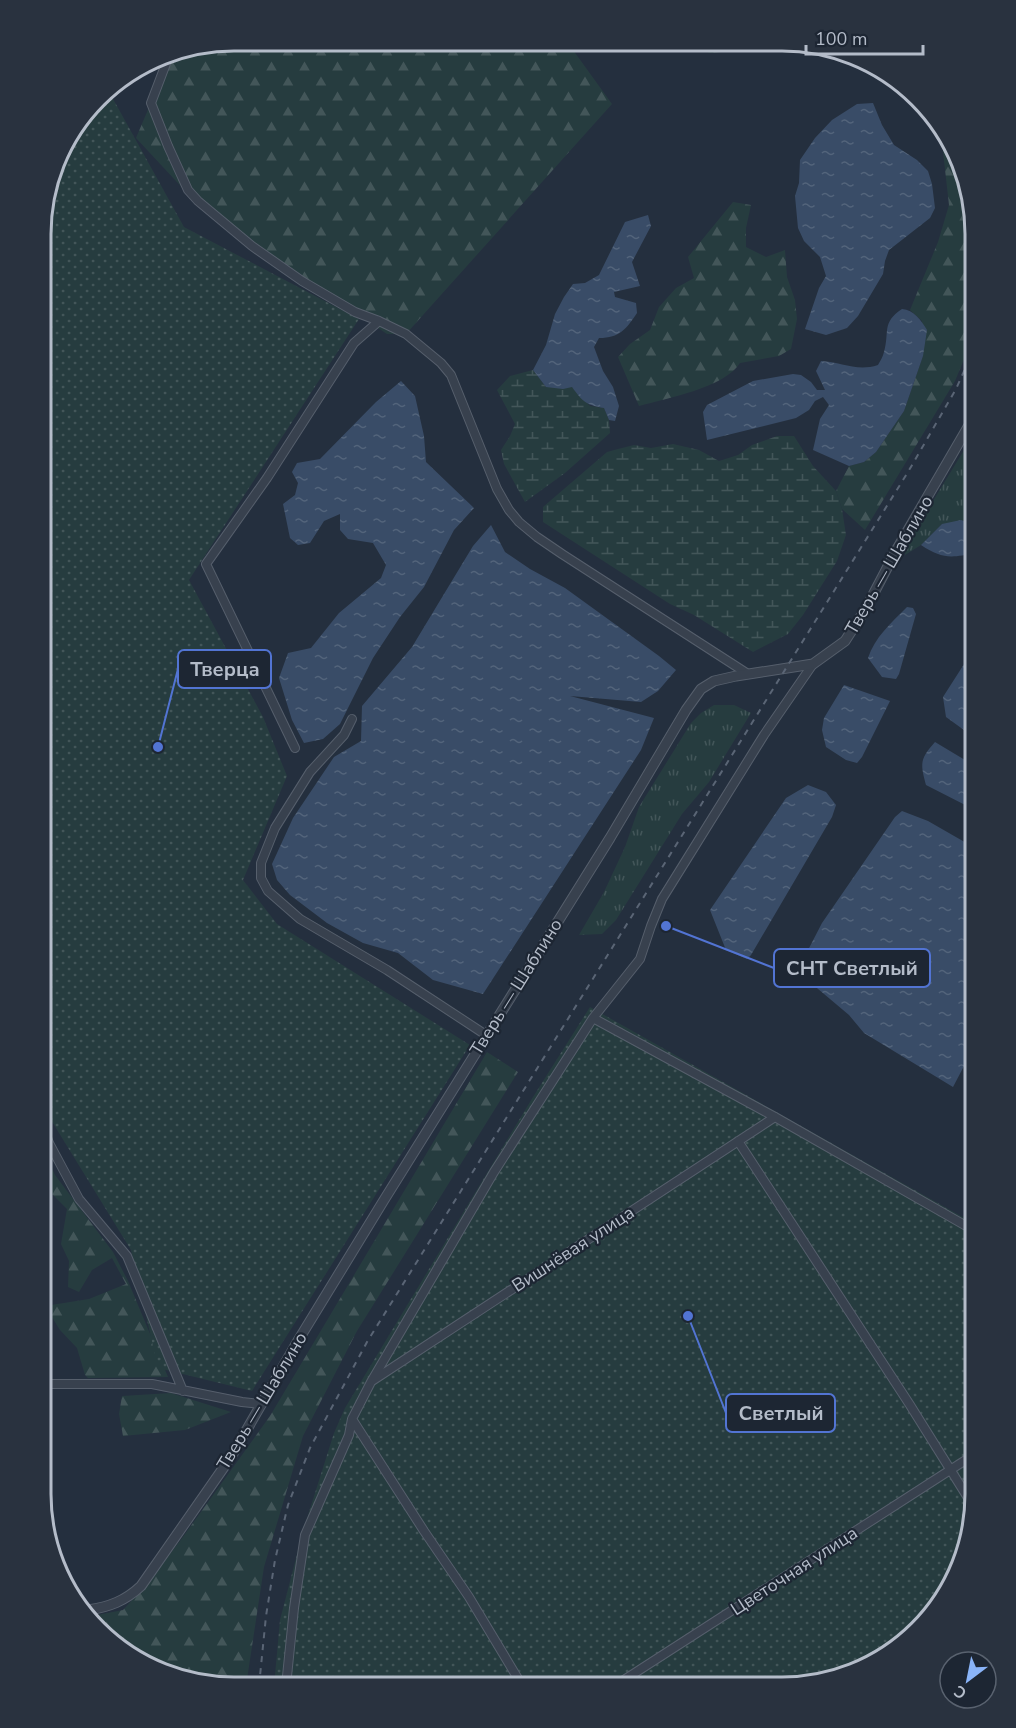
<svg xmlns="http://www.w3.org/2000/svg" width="1016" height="1728" font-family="'Nunito Sans',sans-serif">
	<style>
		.grass { fill: url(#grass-tufts) }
		.forest { fill: url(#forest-firs) }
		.wetland { fill: url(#wetland-marsh) }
		.garden { fill: url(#garden-dots) }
		.water { fill: url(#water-ripples) }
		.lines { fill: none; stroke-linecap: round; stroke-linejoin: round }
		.minor-casing { stroke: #565f6c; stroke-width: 10 }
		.tertiary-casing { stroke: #565f6c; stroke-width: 11 }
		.minor { stroke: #38414e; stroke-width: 8 }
		.tertiary { stroke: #38414e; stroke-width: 9 }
		.rail { stroke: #5a6575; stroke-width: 2; stroke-dasharray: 6 6; stroke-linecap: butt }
		.labels { text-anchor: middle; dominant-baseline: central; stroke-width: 4.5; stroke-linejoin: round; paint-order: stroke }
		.street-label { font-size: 18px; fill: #b4bcc9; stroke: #1d2633 }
		.rim { fill: none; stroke: #b4bcc9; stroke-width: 3 }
		.leader { fill: none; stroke: #5274d3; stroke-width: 2 }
		.callout-dot { fill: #5274d3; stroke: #1d2633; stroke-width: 2 }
		.callout { fill: #1d2633; stroke: #5274d3; stroke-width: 2 }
		.callout-label { font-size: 20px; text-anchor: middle; font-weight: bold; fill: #b4bcc9 }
	</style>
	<defs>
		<pattern id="grass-tufts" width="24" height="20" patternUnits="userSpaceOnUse" patternTransform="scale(1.5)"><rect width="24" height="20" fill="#263c3f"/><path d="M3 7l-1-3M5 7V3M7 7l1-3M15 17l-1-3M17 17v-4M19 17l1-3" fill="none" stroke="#435659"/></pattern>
		<pattern id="forest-firs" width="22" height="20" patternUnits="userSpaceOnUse" patternTransform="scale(1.5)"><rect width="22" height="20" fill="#263c3f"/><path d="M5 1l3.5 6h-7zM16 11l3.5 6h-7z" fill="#435659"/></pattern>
		<pattern id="wetland-marsh" width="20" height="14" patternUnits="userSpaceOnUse" patternTransform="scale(1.5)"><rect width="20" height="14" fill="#263c3f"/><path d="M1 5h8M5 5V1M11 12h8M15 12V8" fill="none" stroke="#435659"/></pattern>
		<pattern id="garden-dots" width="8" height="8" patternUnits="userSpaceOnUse" patternTransform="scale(1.5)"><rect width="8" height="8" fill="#263c3f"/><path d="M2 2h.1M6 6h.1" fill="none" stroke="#435659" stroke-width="1.8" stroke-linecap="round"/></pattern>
		<pattern id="water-ripples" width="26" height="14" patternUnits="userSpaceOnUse" patternTransform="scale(1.5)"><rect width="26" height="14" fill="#394c67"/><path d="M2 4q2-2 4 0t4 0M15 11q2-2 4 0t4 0" fill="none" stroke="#53647b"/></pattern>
	</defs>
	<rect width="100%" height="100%" fill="#242f3e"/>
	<path class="grass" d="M 975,432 L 975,530 L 942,524 L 921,545 L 905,555 L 905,547 Z
		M 714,705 L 734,705 L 751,713 L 709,782 L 682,814 L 616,920 L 602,934 L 579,935 L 604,892 L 625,847 L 639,807 L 691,723 L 701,713 Z"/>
	<path class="forest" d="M 234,41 L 572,42 L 573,50 L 612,104 L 406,334 L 387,334 L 202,209 L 136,138 L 172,53 Z
		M 695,42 L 753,42 L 745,50 L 709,53 Z
		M 941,134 L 961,160 L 975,234 L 975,333 L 955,381 L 865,530 L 842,509 L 836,491 L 849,466 L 864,462 L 876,452 L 904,411 L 923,356 L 922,321 L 910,310 L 938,242 L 949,205 Z
		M 733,202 L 751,205 L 746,228 L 746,247 L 766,257 L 785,250 L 787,277 L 795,300 L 797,319 L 791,349 L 779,356 L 740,363 C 724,388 667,398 639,406 L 618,357 L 630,344 L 650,330 L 659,307 L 676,288 L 694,278 L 688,257 Z
		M 487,1052 L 518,1072 L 357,1331 L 303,1436 L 264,1567 L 246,1686 L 209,1686 L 116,1648 L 92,1616 L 123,1610 L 144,1587 L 180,1541 L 270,1416 Z
		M 41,1144 L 55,1175 L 113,1252 L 128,1281 L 168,1377 L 88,1378 L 85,1375 L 77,1348 L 60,1330 L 45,1306 L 89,1299 L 126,1284 L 112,1258 L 92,1270 L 79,1292 L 68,1287 L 69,1261 L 61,1244 L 67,1209 L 46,1188 L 41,1191 Z
		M 171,1393 L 231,1412 L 185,1430 L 123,1436 L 119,1414 L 122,1396 Z"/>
	<path class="wetland" d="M 533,370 L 546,387 L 572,387 L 590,406 L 604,408 L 609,420 L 610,433 L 565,473 L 525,502 L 504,464 L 501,450 L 510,436 L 515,424 L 497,390 L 510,376 Z
		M 777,436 L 794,436 L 813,466 L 836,491 L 842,509 L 846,535 L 837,561 L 803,615 L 788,634 L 753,652 L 694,615 L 670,604 L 543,522 L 543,507 L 607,452 L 618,449 L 634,445 L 651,448 L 673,444 L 699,450 L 719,461 L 738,455 L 752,445 Z"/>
	<path class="garden" d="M 107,88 L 184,227 L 359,319 L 189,580 L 263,717 L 287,776 L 243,880 L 277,924 L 470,1045 L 252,1391 L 158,1368 L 131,1250 L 51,1120 L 41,1117 L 42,209 L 61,148 Z
		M 590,1007 L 975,1224 L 975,1507 L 965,1557 L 936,1612 L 856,1673 L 783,1687 L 274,1686 L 280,1620 L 303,1531 L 334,1433 L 345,1408 L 533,1097 Z"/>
	<path class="water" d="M 873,103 L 882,125 L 894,145 L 917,160 L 928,171 L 932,184 L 935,208 L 930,218 L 889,250 L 885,261 L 883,274 L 858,316 L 847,328 L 826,335 L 805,329 L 819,288 L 826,276 L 820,257 L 804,241 L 798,228 L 795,196 L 799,183 L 800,160 L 815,138 L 832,120 L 857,104 Z
		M 648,215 L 651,226 L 632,262 L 640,286 L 614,292 L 615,297 L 636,303 L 637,313 C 626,329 620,338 599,338 L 594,347 L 603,371 L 613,387 L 619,406 L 615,421 L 609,420 L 604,408 C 586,405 583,402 572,387 L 563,389 L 546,387 L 533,370 L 546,345 L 555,314 L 564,297 L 573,284 L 585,283 L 599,275 L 625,222 Z
		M 902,309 C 914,310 921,320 927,330 L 923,356 L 904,411 L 876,452 L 864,462 L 849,466 L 813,450 L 820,419 L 829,405 L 823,397 L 815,401 L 809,410 L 796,418 L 707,440 L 703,412 L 707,405 L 753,381 L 793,374 L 801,375 L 811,382 L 817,390 L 825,390 L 816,371 L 821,361 C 841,362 857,372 878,365 C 880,361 883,357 884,352 C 890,332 881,323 902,309 Z
		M 401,381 L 415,396 L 424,436 L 426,462 L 474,508 L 454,530 L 424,587 L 400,617 L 373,658 L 340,724 L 323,739 L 304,743 L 292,720 L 279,678 L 288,653 L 311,648 L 339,613 L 381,578 L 386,565 L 373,543 L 348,539 L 340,530 L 340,514 L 324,521 L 310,543 L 298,545 L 290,538 L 283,504 L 295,495 L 298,483 L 292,472 L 297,463 L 320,459 L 376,402 Z
		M 961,520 C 981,526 975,534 975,553 C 951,558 942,559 921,545 L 942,524 Z
		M 491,525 L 505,552 L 530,569 L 565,588 L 659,656 L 676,670 L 658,691 L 641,702 L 570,696 L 654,718 L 641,750 L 483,994 L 433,980 L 398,953 L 363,943 L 327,923 L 290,895 L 277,880 L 272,864 L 293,818 L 334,757 L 361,741 L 362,706 L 412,647 L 473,546 Z
		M 907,607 L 913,608 L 916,614 L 899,674 L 896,679 L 882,677 L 868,658 C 875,637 891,623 907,607 Z
		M 975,647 L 975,738 L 946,717 L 943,697 Z
		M 844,685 L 890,701 L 862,757 L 857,763 L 846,760 L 826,747 L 822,730 L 824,718 Z
		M 935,742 L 975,766 L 975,810 L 926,785 C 920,763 920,759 935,742 Z
		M 808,785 L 826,792 L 836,805 L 832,817 L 751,955 L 747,959 L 726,950 L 710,910 L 786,798 Z
		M 902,811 L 928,821 L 975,848 L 975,1045 L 953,1087 L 864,1033 L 849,1015 L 811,983 L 804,969 L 806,954 L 822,923 L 895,817 Z"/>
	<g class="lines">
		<defs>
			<path id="minor" d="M 170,53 L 151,103 L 168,146 L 188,190 L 198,201 L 252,246 L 302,281 L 355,312 L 379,321 L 406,334 L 441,363 L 451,375 L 497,489 L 509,510 L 519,522 L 537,537 L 562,554 L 748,674
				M 352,719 L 344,735 L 310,772 L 275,828 L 261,863 L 261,878 L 268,891 L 300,919 L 387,970 L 486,1035
				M 295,748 L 206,564 L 267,478 L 354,343 L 379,321
				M 593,1018 L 775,1117 L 975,1231
				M 41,1122 L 49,1143 L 79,1199 L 127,1256 L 183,1391
				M 738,1141 L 910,1405 L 975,1509
				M 372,1381 L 775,1117
				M 41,1384 L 152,1384 L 242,1402 L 262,1404
				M 286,1686 L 294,1608 L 305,1535 L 349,1435 L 352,1419
				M 523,1687 L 469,1597 L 424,1531 L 352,1419 L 371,1382 L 494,1172 L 593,1018 L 640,959 L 651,926 L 662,899 L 764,735 L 813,664
				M 613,1687 L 975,1454"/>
			<path id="tertiary" d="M 88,1610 C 109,1607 125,1601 141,1586 L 231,1457 L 299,1339 L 384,1200 L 610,838 L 686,710 L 701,689 L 714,681 L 736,676 L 813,664 L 845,641 L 865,610 L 897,549 L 975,415"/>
		</defs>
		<use href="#minor" class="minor-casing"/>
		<use href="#tertiary" class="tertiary-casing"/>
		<use href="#minor" class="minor"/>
		<use href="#tertiary" class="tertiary"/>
		<path class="rail" d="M 259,1686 L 266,1616 L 275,1560 L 288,1505 L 310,1448 L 367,1342 L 908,472 L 956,389 L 975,347"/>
	</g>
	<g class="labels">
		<g class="street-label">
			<text transform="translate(889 565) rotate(-60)">Тверь — Шаблино</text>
			<text transform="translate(516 987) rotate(-58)">Тверь — Шаблино</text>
			<text transform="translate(573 1249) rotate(-33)">Вишнёвая улица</text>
			<text transform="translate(262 1401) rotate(-59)">Тверь — Шаблино</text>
			<text transform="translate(794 1571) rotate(-33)">Цветочная улица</text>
		</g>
	</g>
	<path d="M0 0H1016V1728H0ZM234 51H782A183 183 0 0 1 965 234V1494A183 183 0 0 1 782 1677H234A183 183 0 0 1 51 1494V234A183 183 0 0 1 234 51Z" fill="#29323f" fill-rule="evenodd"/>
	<path class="rim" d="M234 51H782A183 183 0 0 1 965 234V1494A183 183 0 0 1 782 1677H234A183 183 0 0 1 51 1494V234A183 183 0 0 1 234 51Z"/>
	<path class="leader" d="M158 747L178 669M666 926L774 968M688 1316L726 1413"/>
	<g class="callout-dot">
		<circle cx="158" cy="747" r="6"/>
		<circle cx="666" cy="926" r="6"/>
		<circle cx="688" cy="1316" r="6"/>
	</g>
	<g class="callout">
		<rect x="178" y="650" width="93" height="38" rx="6"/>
		<rect x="774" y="949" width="156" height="38" rx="6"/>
		<rect x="726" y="1394" width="109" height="38" rx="6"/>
	</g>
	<g class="callout-label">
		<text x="225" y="676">Тверца</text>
		<text x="852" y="975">СНТ Светлый</text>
		<text x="781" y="1420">Светлый</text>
	</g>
	<g transform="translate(968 1680) rotate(212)"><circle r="28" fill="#1d2633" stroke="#59626f" stroke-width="1.5"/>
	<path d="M0-4.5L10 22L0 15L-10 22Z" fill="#8ab4f8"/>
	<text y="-9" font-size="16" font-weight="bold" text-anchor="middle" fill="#b4bcc9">С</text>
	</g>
	<path d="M806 45v9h117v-9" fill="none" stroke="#b4bcc9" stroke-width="3"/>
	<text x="815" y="45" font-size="18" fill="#b4bcc9" stroke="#1d2633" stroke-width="4.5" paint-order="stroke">100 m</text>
</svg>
